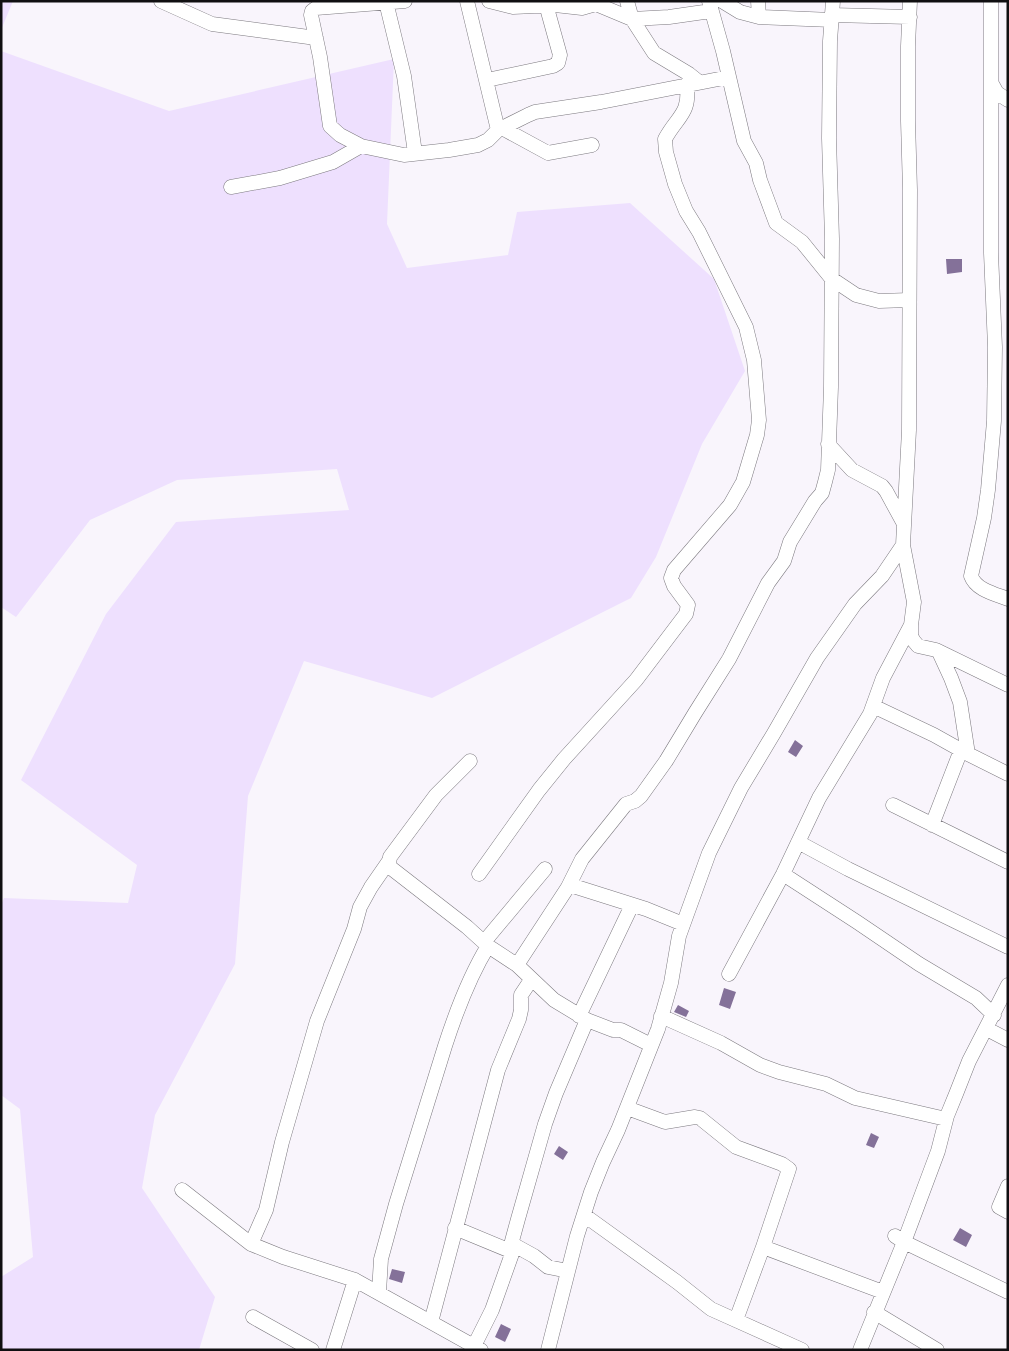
<svg xmlns="http://www.w3.org/2000/svg" width="1009" height="1351" font-family="Mulish,sans-serif">
	<style>
		.green { fill: #eee0fe }
		.building { fill: #847199 }
		.lines { fill: none; stroke-linecap: round; stroke-linejoin: round }
		.minor-casing { stroke: #7c797f; stroke-width: 15 }
		.minor { stroke: #fff; stroke-width: 14 }
	</style>
	<rect width="100%" height="100%" fill="#f9f5fc"/>
	<path class="green" d="M 1,1 L 13,1 L 1,30 Z
		M 1,51 L 169,111 L 394,59 L 387,224 L 407,268 L 508,255 L 517,212 L 630,203 L 714,279 L 745,371 L 702,444 L 656,557 L 631,598 L 432,698 L 304,661 L 248,796 L 235,964 L 155,1115 L 142,1188 L 215,1297 L 199,1350 L 1,1350 L 1,1277 L 33,1257 L 20,1109 L 1,1095 L 1,905 L 4,898 L 128,903 L 137,865 L 21,780 L 106,614 L 176,522 L 349,510 L 337,469 L 177,480 L 90,520 L 16,617 L 1,607 Z"/>
	<path class="building" d="M 946,259 L 962,259 L 962,272 L 947,274 Z
		M 795,740 L 803,746 L 796,757 L 788,752 Z
		M 724,988 L 736,992 L 730,1009 L 719,1005 Z
		M 678,1005 L 689,1011 L 686,1017 L 674,1012 Z
		M 871,1133 L 879,1137 L 874,1148 L 866,1145 Z
		M 559,1146 L 568,1152 L 563,1160 L 554,1154 Z
		M 960,1228 L 972,1235 L 966,1247 L 953,1240 Z
		M 392,1269 L 405,1272 L 402,1283 L 389,1279 Z
		M 501,1324 L 511,1329 L 505,1342 L 495,1337 Z"/>
	<g class="lines">
		<defs>
			<path id="minor" d="M 161,1 L 212,24 L 316,38
				M 405,1 L 316,8 L 312,11 L 311,15 L 320,57 L 330,126 L 340,135 L 361,146 L 404,155 L 449,150 L 478,145 L 488,140 L 498,130 L 528,115 L 535,112 L 601,102 L 729,77
				M 467,1 L 498,130
				M 489,1 L 513,7 L 555,5 L 582,8 L 596,4 L 632,19 L 669,17 L 711,11
				M 627,1 L 632,19 L 654,53 L 689,74 L 699,82
				M 709,1 L 723,51 L 744,141 L 756,163 L 760,180 L 776,223 L 802,242 L 832,279 L 856,295 L 879,301 L 909,300
				M 722,1 L 740,12 L 759,17 L 832,20
				M 758,1 L 759,17
				M 910,1 L 908,46 L 908,121 L 910,190 L 909,430 L 903,545 L 914,602 L 911,625 L 911,635 L 913,640 L 918,646 L 936,650 L 1008,685
				M 991,1 L 991,82 L 997,93 L 1008,100
				M 386,2 L 404,76 L 415,153
				M 832,15 L 910,17
				M 487,80 L 553,66 L 558,63 L 560,55 L 545,1
				M 991,82 L 991,253 L 995,347 L 994,421 L 988,490 L 984,518 L 971,576 C 976,590 995,594 1008,599
				M 502,128 L 548,153 L 592,145
				M 231,187 L 280,178 L 333,162 L 361,146
				M 828,444 L 852,470 L 882,486 L 886,491 L 904,524
				M 939,652 L 951,678 L 960,702 L 968,754 L 1008,774
				M 873,706 L 934,735 L 968,754
				M 470,761 L 436,795 L 390,857 L 389,864 L 391,868 L 467,927 L 488,946 L 517,965 L 554,1000 L 587,1020 L 613,1030 L 621,1030 L 651,1045
				M 893,805 L 1008,862
				M 932,825 L 961,750
				M 798,842 L 848,869 L 1008,947
				M 479,874 L 539,790 L 564,759 L 636,680 L 686,614 L 688,605 L 674,586 L 671,578 L 674,570 L 730,505 L 743,482 L 757,435 L 759,420 L 754,360 L 746,327 L 699,232 L 686,211 L 675,184 L 666,152 L 665,139 C 678,115 690,115 687,84
				M 783,874 L 857,922 L 919,964 L 976,998 L 994,1015
				M 570,885 L 646,909 L 683,924
				M 484,942 L 545,869
				M 517,965 L 568,887 L 582,859 L 626,804 L 635,801 L 641,796 L 666,761 L 695,713 L 729,659 L 768,583 L 784,561 L 790,542 L 815,501 L 822,493 L 825,482 L 828,470 L 831,387 L 832,239 L 829,138 L 830,41 L 833,1
				M 729,974 L 783,874 L 819,798 L 870,714 L 883,678 L 911,625
				M 1008,985 L 969,1061 L 956,1094 L 947,1116 L 938,1151 L 904,1242 L 1008,1292
				M 579,1016 L 632,905
				M 661,1016 L 721,1043 L 760,1065 L 779,1072 L 826,1084 L 855,1098 L 946,1119
				M 987,1029 L 1008,1040
				M 627,1108 L 665,1122 L 695,1117 L 700,1118 L 736,1147 L 782,1164 L 789,1169 L 763,1247 L 736,1320
				M 1008,1186 L 999,1207 L 1008,1212
				M 182,1190 L 251,1244 L 283,1257 L 355,1280 L 481,1350
				M 584,1215 L 677,1282 L 711,1309 L 802,1350
				M 455,1228 L 513,1252
				M 251,1244 L 266,1210 L 282,1142 L 317,1021 L 354,929 L 360,907 L 371,887 L 389,861
				M 514,1245 L 534,1256 L 548,1267 L 568,1271
				M 763,1247 L 883,1292
				M 379,1292 L 381,1259 L 396,1204 L 445,1046 C 456,1012 469,977 488,946
				M 874,1312 L 937,1350
				M 253,1317 L 312,1350
				M 431,1322 L 498,1070 L 519,1019 L 521,1010 L 521,995 L 531,980
				M 474,1346 L 492,1310 L 514,1248 L 512,1241 L 518,1219 L 545,1124 L 556,1093 L 587,1020
				M 333,1350 L 355,1280
				M 548,1350 L 577,1236 L 591,1192 L 603,1162 L 618,1130 L 658,1029 L 671,983 L 679,936 L 709,853 L 741,788 L 774,733 L 817,658 L 855,604 L 882,576 L 903,545
				M 860,1350 L 904,1242 L 895,1236"/>
		</defs>
		<use href="#minor" class="minor-casing"/>
		<use href="#minor" class="minor"/>
	</g>
	<rect width="1009" height="1351" fill="none" stroke="#100f11" stroke-width="5"/>
</svg>
